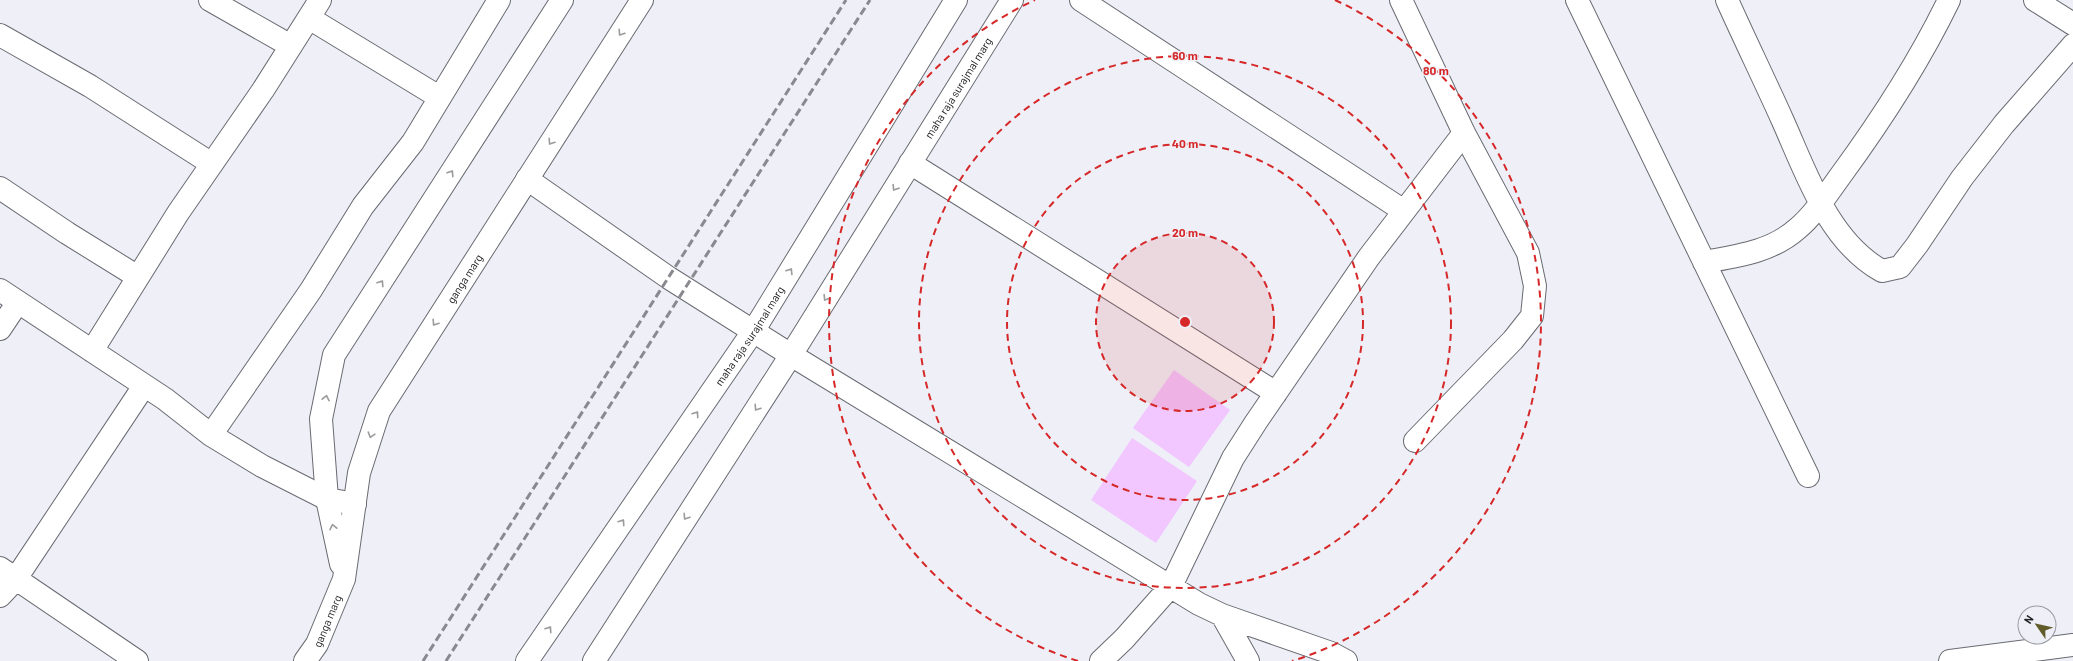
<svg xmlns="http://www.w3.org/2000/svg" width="2073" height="661" font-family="Barlow,sans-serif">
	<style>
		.building { fill: #f2c6fe }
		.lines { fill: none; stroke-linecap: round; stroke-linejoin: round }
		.street-casing { stroke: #6a6b72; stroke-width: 24 }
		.secondary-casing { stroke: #6a6b72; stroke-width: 24 }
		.street { stroke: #fff; stroke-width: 22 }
		.secondary { stroke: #fff; stroke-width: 22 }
		.rail { stroke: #89898f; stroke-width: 3; stroke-dasharray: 8 4; stroke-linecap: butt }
		.oneway { stroke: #9b9b9c }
		.ring { fill: none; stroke: #d62828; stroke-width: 2; stroke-dasharray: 7 5 }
		.labels { text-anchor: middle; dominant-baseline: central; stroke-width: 3; stroke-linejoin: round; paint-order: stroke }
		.street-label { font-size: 11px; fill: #212124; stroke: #eeeff7 }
		.centre { fill: #d62828; stroke: #eeeff7; stroke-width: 2 }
		.ring-label { font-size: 12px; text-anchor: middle; font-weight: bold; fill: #d62828; stroke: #eeeff7; stroke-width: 3; stroke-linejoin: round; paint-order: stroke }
	</style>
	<rect width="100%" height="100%" fill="#eeeff7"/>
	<path class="building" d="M 1174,370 L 1230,410 L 1189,467 L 1133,428 Z
		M 1132,438 L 1197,481 L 1156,543 L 1091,500 Z"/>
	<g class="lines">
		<defs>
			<path id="street" d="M 210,0 L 291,46
				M 1081,0 L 1404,211
				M 1401,0 L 1464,133 L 1528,253 L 1535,286 L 1532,316 L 1513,340 L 1415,441
				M 1577,0 L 1808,476
				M 1727,0 C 1745,40 1764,79 1782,119 C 1806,172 1828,241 1882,271 L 1900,267 L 1917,245 L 1962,178 L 2004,124 L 2073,45
				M 2035,0 L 2073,24
				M 309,18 L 439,97
				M 0,35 L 90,86 L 212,164
				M 910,163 L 1276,393
				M 527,179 L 669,278 L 791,355 L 1199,604 L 1222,615 L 1331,653 L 1346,661
				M 0,188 L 67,233 L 138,277
				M 1704,262 C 1737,256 1771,252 1797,229 C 1814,215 1828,193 1841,175 C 1882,119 1919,62 1949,0
				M 0,290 L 165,399 L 211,435 L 262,466 L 327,499 L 355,504
				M 0,329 L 18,302
				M 92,351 L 178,213 L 263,90 L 320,0
				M 211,435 L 311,290 L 363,206 L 413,142 L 499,0
				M 0,568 L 137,661
				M 0,596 L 15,580 L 144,386
				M 1222,615 L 1248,661
				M 1101,661 L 1124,639 L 1171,586 L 1233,458 L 1256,422 L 1369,257 L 1464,133
				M 1950,661 L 2073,645"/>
			<g id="secondary">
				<path d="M 341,564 L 327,499 L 321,419 L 334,355 L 562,0"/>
				<path id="s1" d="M 305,661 L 317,644 L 344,579 L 359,473 L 379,411 L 642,0"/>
				<path id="s2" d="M 527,661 L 754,330 L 956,0"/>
				<path id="s3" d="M 594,661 L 791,355 L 1012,0"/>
			</g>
		</defs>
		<use href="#street" class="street-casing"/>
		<use href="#secondary" class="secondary-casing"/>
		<use href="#street" class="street"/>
		<use href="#secondary" class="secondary"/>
		<path class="rail" d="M 423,661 L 846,0
			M 446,661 L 870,0"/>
	</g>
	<defs><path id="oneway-chevron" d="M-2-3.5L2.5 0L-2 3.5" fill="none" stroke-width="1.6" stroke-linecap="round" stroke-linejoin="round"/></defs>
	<g class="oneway">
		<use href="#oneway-chevron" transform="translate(621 33) rotate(123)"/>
		<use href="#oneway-chevron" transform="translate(551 142) rotate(123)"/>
		<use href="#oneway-chevron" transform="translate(451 173) rotate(-57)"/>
		<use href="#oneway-chevron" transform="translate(895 188) rotate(122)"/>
		<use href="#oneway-chevron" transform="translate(790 271) rotate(-58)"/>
		<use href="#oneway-chevron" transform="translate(381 283) rotate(-57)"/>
		<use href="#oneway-chevron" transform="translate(826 298) rotate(122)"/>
		<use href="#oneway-chevron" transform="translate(435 323) rotate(123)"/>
		<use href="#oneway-chevron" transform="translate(326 398) rotate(-78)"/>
		<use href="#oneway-chevron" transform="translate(757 408) rotate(123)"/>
		<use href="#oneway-chevron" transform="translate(696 414) rotate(-56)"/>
		<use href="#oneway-chevron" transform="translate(371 435) rotate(107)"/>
		<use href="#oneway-chevron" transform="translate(686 517) rotate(123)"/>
		<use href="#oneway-chevron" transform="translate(622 522) rotate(-56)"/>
		<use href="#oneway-chevron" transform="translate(333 527) rotate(-102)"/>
		<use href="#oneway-chevron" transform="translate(549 629) rotate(-56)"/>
	</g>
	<circle cx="1185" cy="322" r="89" fill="#d62828" fill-opacity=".12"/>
	<g class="ring">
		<circle cx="1185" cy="322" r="89"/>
		<circle cx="1185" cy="322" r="178"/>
		<circle cx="1185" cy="322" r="266"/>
		<path d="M1078 661A355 355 0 0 1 1035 0M1335 0A355 355 0 0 1 1292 661"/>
	</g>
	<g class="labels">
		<g class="street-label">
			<text stroke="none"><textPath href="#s3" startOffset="679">maha raja surajmal marg</textPath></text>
			<text stroke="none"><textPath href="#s1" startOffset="421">ganga marg</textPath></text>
			<text stroke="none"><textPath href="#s2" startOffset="394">maha raja surajmal marg</textPath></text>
			<text stroke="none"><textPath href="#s1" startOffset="46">ganga marg</textPath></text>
		</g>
	</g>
	<circle cx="1185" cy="322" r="6" class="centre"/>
	<g class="ring-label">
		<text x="1185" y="60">60 m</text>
		<text x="1436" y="75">80 m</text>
		<text x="1185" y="148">40 m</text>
		<text x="1185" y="237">20 m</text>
	</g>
	<g transform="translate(2037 625) rotate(304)"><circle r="19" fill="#eeeff7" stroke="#9c9da3"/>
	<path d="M0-3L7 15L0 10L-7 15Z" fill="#615d2a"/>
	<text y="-6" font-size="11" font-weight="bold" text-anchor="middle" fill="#212124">N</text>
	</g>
</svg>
